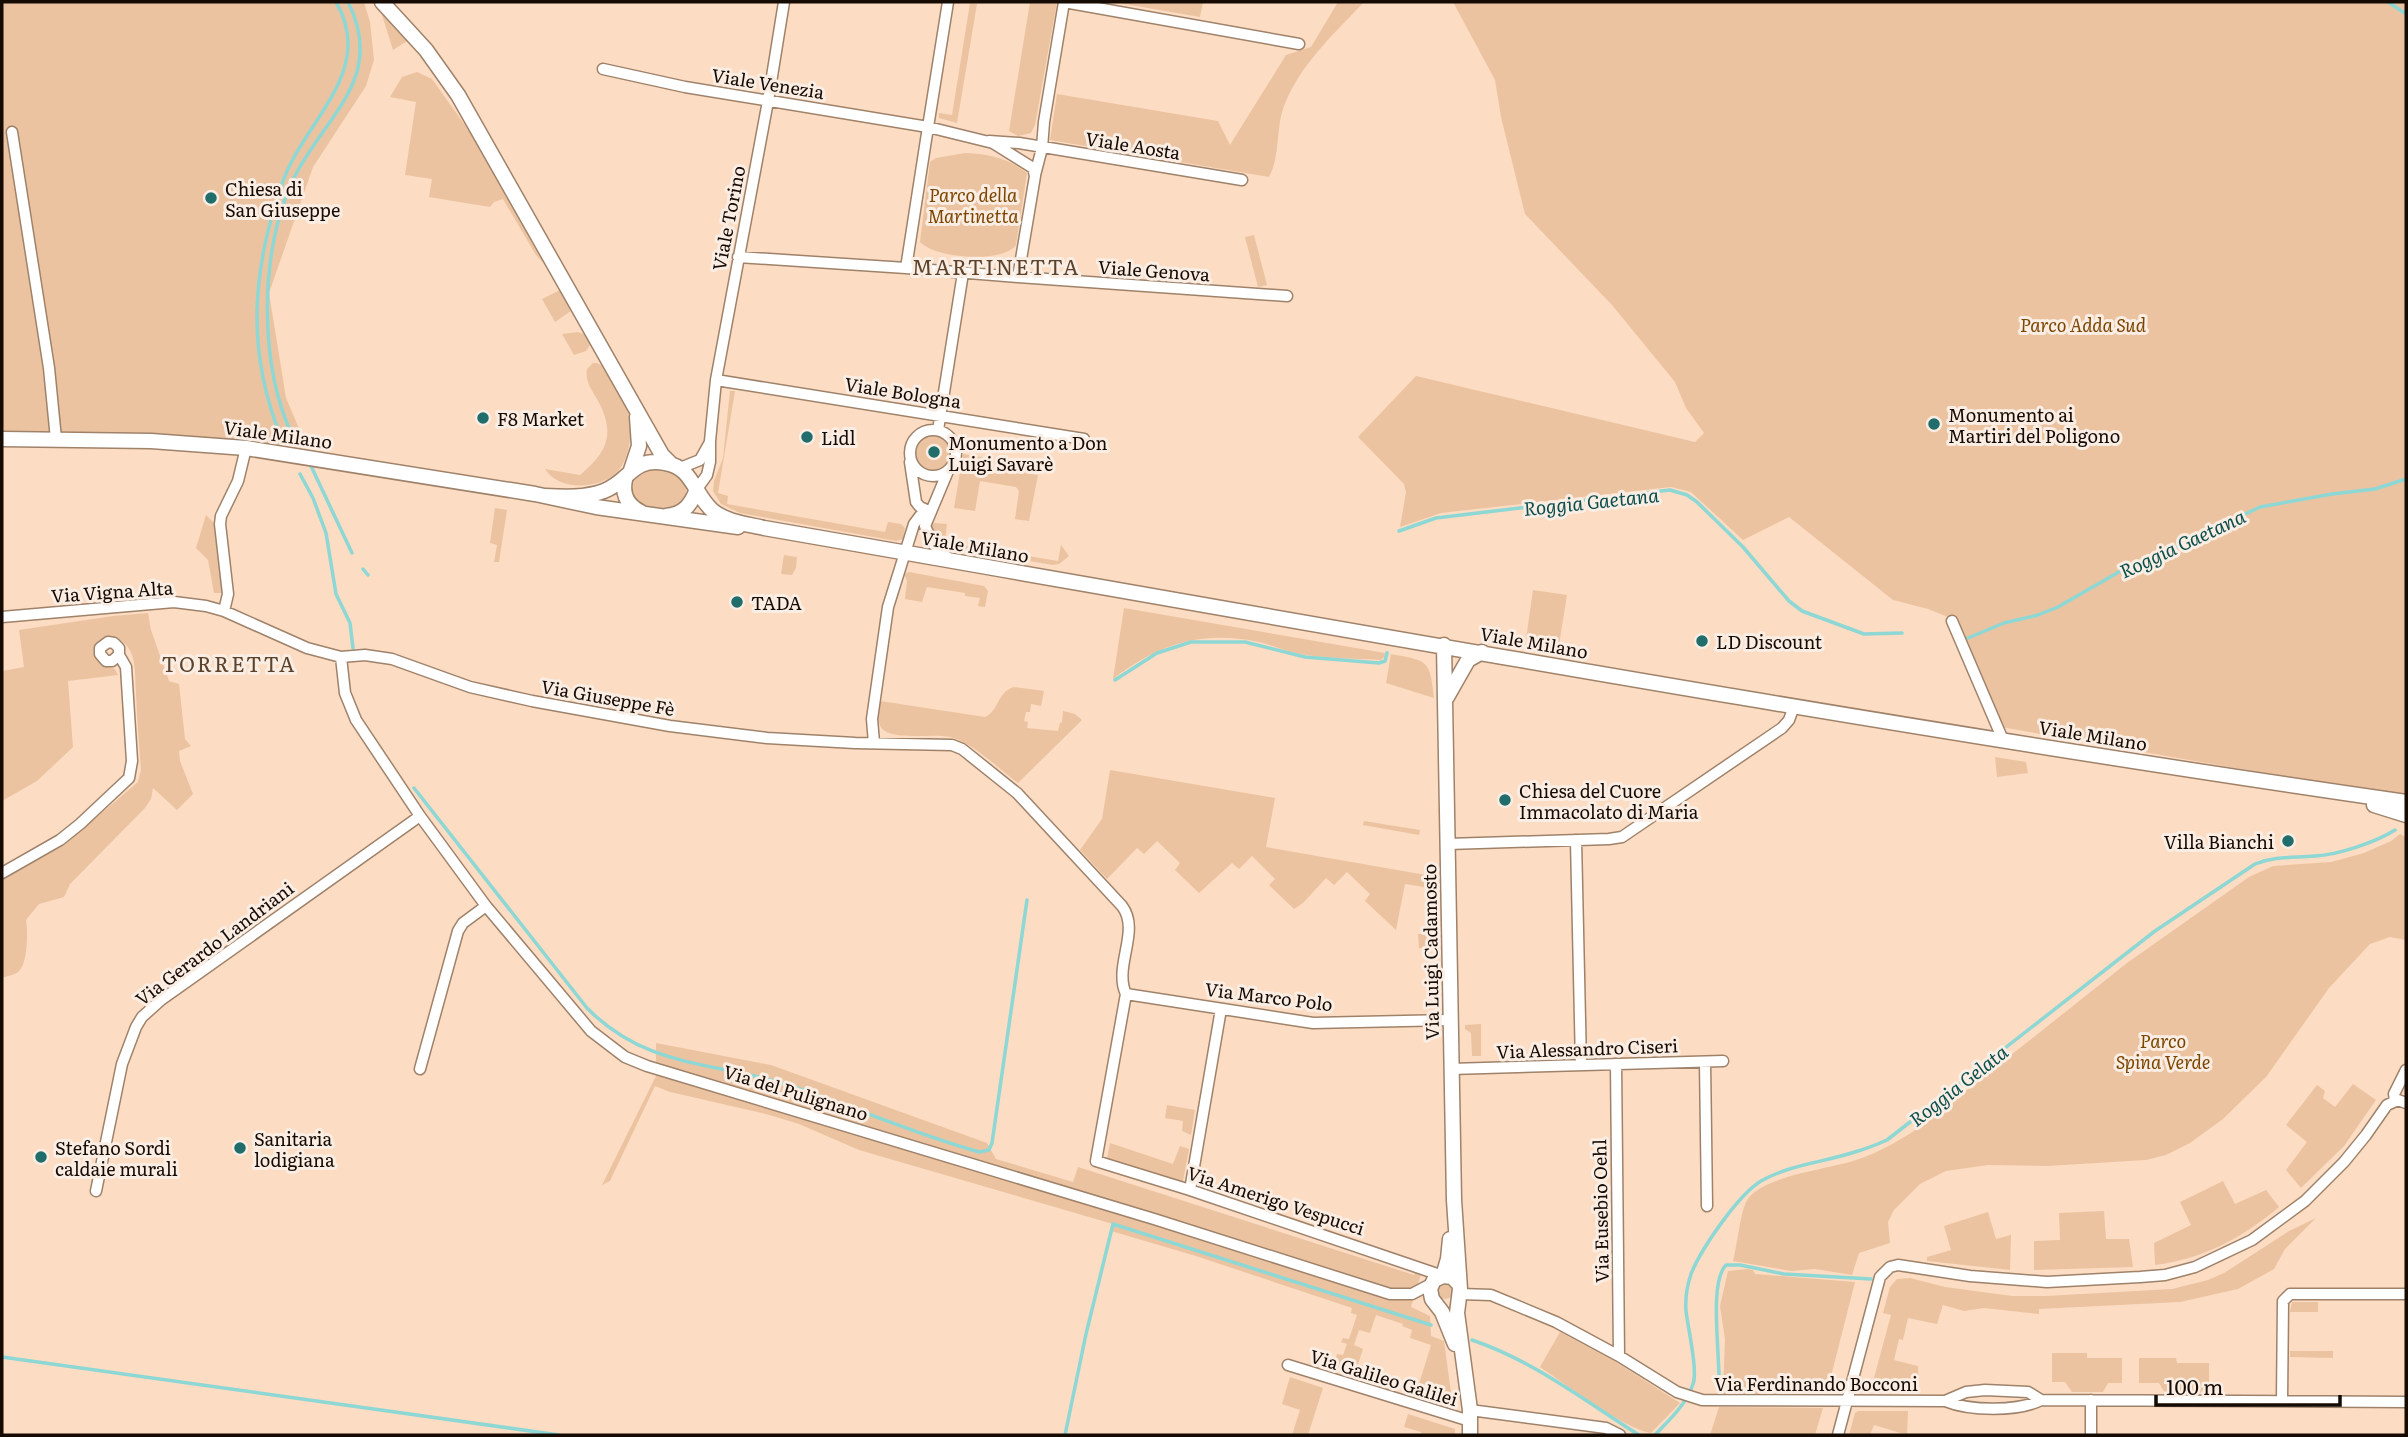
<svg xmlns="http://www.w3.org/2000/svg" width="2408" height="1437" font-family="Literata,serif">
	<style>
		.green { fill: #ecc3a0 }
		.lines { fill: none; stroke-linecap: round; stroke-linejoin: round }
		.stream { stroke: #8dd7d5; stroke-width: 3.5 }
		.minor-casing { stroke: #9f826a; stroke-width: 13 }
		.tertiary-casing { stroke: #9f826a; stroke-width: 17 }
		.minor { stroke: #fff; stroke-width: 10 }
		.tertiary { stroke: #fff; stroke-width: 14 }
		.poi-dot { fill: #216d6b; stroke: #faede3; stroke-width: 2.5 }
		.labels { text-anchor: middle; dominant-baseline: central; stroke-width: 6; stroke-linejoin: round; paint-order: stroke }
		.street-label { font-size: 18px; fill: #150b03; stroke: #faede3 }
		.poi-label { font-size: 18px; fill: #150b03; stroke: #faede3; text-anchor: start }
		.park-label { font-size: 18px; font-style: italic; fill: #7c4500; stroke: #faede3 }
		.water-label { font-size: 19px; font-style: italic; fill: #0a4e4d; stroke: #faede3 }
		.quarter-label { font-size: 21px; letter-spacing: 2px; fill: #5d432c; stroke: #faede3 }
	</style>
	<rect width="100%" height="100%" fill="#fcdcc2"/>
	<path class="green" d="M 2,2 L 364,2 L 370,22 L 374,60 L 366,86 L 313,167 L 269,293 L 286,398 L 309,452 L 222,439 L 2,433 Z
		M 1030,2 L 1057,2 L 1035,125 L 1031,133 L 1018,136 L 1009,131 Z
		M 1113,2 L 1203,2 L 1200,17 Z
		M 1338,2 L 1364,2 C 1334,34 1298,66 1283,109 C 1276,130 1280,157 1269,177 L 1050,140 L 1057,94 L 1218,121 L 1230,145 L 1286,55 L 1311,47 Z
		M 1453,2 L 2406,2 L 2406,798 L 2001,727 L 1953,619 L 1928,609 L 1893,600 L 1789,517 L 1743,540 L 1691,492 L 1671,487 L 1441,513 L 1400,527 L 1406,492 L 1404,484 L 1358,437 L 1416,376 L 1695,442 L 1704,433 L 1686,408 L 1675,382 L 1612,305 L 1525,214 L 1501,117 L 1495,80 Z
		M 970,3 L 977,4 L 957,123 L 939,118 L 939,113 L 952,115 Z
		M 384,13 L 409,40 L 393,50 L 382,15 Z
		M 417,72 L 432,79 L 472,135 L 544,264 L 536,255 L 503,199 L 494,202 L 490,207 L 429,197 L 432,179 L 405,175 L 416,102 L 390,97 L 402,77 Z
		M 965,153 C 989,154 1008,158 1027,173 L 1016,245 C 1002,264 934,258 920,242 L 930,162 L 936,158 Z
		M 1254,235 L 1266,281 L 1267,285 L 1258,287 L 1245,237 Z
		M 560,290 L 571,311 L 555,322 L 542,299 Z
		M 578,332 L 586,335 L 590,345 L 586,351 L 574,355 L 562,334 Z
		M 593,363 L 597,363 L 603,366 C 621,395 630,406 634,441 L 630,440 C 628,452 625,464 617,472 C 600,489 559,492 545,469 L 580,475 C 608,452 616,433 597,399 C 591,389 585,381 587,369 Z
		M 730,391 L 735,391 L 718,493 L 728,496 L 727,504 L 885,532 L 888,522 L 901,524 L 905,528 L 903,539 L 896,541 L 740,513 L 721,504 L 713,491 L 714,481 L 723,458 Z
		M916 453a17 17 0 1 1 34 0a17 17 0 1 1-34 0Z
		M 963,454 L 986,458 L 985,466 L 1038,475 L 1029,521 L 1015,519 L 1019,491 L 1016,487 L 980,481 L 975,511 L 954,508 Z
		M 655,468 L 672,471 L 684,481 C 699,520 630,517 631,486 C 631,473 645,470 655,468 Z
		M 495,508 L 507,510 L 499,562 L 494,562 L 497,545 L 490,543 Z
		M 206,515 L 214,523 L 223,593 L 214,593 L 208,560 L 196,548 Z
		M 934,523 L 947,524 L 945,542 L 1058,561 L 1061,545 L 1069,556 L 1059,564 L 1053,565 L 946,547 L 937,541 L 930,527 Z
		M 784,555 L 797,557 L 796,568 L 792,575 L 781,574 Z
		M 909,572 L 984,586 L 988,591 L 985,607 L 978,606 L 980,598 L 965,596 L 965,593 L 927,587 L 922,602 L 905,599 L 907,581 L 904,574 Z
		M 1533,590 L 1567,595 L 1559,645 L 1526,639 Z
		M 1124,608 L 1385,653 L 1384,657 L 1381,660 C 1353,658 1322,659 1295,653 C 1283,650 1271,645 1259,642 C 1200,630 1159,644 1113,679 Z
		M 148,613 L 151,630 L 169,681 L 179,684 L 185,739 L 191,746 L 179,751 L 180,761 L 193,794 L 177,810 L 153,788 L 151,799 L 145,808 L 70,884 L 64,897 L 39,904 L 26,920 C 28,931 28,965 18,972 C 14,975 7,976 2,978 L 2,880 L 63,846 L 138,782 L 141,770 C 139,744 137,718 136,693 C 135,681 136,667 132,655 C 124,632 91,630 96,658 L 101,664 L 115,669 L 118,675 L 68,681 L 73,747 L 37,781 L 2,801 L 2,671 L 24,667 L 19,630 L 113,616 Z
		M 1391,654 C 1428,661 1430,659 1434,698 L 1386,683 Z
		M 1014,687 L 1044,691 L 1041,706 L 1031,704 L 1030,712 L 1026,712 L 1024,721 L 1028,722 L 1027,728 L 1058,731 L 1060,723 L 1062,722 L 1063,711 L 1075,714 L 1082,720 L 1018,783 C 999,769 972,742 950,737 C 932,733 899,740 885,731 C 875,725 879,710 880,701 L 985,717 C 999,711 997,692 1014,687 Z
		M 1995,757 L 2026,762 L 2028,773 L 1997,777 Z
		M 1110,770 L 1275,798 L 1266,847 L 1437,877 L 1438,936 L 1432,937 L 1432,949 L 1419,948 L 1418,934 L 1432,934 L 1430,888 L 1405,884 L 1396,930 L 1365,901 L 1370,894 L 1347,872 L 1334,885 L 1326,878 L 1303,903 L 1294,909 L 1269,885 L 1275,879 L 1252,856 L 1239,869 L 1232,863 L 1199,893 L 1175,870 L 1180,863 L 1157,841 L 1144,854 L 1137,848 L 1107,879 L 1080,850 L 1102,819 Z
		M 1364,821 L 1420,830 L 1419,835 L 1363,825 Z
		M 2400,834 L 2406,837 L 2406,940 L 2390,937 L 2370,944 L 2329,988 L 2266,1077 L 2223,1119 L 2190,1143 L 2166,1155 L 2146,1160 L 2047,1166 L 1988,1165 L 1946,1171 L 1920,1184 L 1894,1210 L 1888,1222 L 1890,1243 L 1859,1253 L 1852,1275 L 1815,1269 L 1791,1271 L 1733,1261 C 1737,1246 1740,1215 1746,1202 C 1759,1176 1830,1169 1856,1160 C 1881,1152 1902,1139 1923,1125 L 2127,963 L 2249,877 L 2273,866 L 2331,862 L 2364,853 L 2391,841 Z
		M 1481,1024 L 1481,1056 L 1472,1056 L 1471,1033 L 1465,1029 L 1465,1025 Z
		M 656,1043 L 771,1065 L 987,1143 L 996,1159 L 1073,1182 L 1078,1167 L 1414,1275 L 1416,1270 L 1422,1271 L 1411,1307 L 1430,1316 L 1431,1336 L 1444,1341 L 1452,1400 L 1416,1394 L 1431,1345 L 1410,1338 L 1412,1330 L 1402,1326 L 1403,1324 L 1376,1315 L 1370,1333 L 1359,1330 L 1354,1345 L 1363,1349 L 1358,1364 L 1376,1370 L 1373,1380 L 1333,1368 L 1337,1354 L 1343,1355 L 1347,1344 L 1341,1342 L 1343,1338 L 1349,1339 L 1357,1315 L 1351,1313 L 1352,1308 L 1196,1256 L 1111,1231 L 1113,1224 L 859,1150 L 799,1124 L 766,1114 L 670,1092 L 655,1086 L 610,1181 L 602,1185 L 656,1076 Z
		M 2353,1084 L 2376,1100 L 2344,1146 L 2301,1188 L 2286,1170 L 2307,1142 L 2286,1125 L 2317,1085 L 2325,1091 L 2323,1098 L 2335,1107 Z
		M 1167,1105 L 1195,1110 L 1191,1135 L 1182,1131 L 1183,1121 L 1165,1118 Z
		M 1110,1143 L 1173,1164 L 1180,1146 L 1189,1149 L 1183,1181 L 1181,1183 L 1107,1159 Z
		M 2223,1181 L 2235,1204 L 2266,1190 L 2279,1207 C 2242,1238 2203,1259 2155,1265 L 2154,1243 L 2191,1225 L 2180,1202 Z
		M 2104,1211 L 2106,1239 L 2129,1239 L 2133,1267 L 2034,1270 L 2034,1241 L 2060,1240 L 2059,1213 Z
		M 1988,1212 L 1996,1239 L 2011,1235 L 2010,1270 L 1927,1261 L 1927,1257 L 1951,1250 L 1944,1226 Z
		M 2316,1218 L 2285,1249 L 2274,1269 L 2238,1289 L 2180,1302 L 2039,1309 L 2039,1314 L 1984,1308 L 1964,1311 L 1943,1305 L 1937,1324 L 1908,1318 L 1903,1340 L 1899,1339 L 1894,1360 L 1918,1366 L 1919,1391 L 1873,1391 L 1871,1389 L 1891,1315 L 1883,1313 L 1890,1287 L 1897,1279 L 1910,1278 L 1945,1287 L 2012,1296 L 2046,1296 L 2172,1289 L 2208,1280 L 2224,1273 L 2289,1231 Z
		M 1748,1269 L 1753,1270 L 1755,1274 L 1855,1282 L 1827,1392 L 1723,1394 L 1725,1339 L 1720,1306 L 1728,1271 Z
		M1437 1291a8 8 0 1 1 16 0a8 8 0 1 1-16 0Z
		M 2292,1302 L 2318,1302 L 2318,1312 L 2290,1312 Z
		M 1560,1332 L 1614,1361 L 1680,1403 L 1651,1433 C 1622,1428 1567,1385 1540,1367 Z
		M 2290,1351 L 2333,1351 L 2333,1358 L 2290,1357 Z
		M 2052,1353 L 2087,1353 L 2087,1358 L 2122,1358 L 2122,1383 L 2108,1383 L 2103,1392 L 2072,1392 L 2065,1382 L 2052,1382 Z
		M 2139,1358 L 2176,1358 L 2177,1363 L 2209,1363 L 2209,1383 L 2200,1393 L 2165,1393 L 2159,1383 L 2139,1383 Z
		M 1290,1377 L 1323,1388 L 1308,1435 L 1292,1435 L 1300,1410 L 1282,1404 Z
		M 1719,1407 L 1823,1408 L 1815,1435 L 1710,1435 Z
		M 1858,1411 L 1908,1411 L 1907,1435 L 1874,1425 L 1870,1435 L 1849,1435 L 1855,1413 Z
		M 1408,1414 L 1455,1429 L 1455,1435 L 1421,1435 L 1421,1432 L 1404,1427 Z"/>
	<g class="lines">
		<path class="stream" d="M 2388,2 L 2406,14
			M 281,437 C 246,351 252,270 282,184 C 303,121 377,72 336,2
			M 294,439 C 259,368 259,256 291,184 C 320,119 388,81 348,2
			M 311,466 L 352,553
			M 300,474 L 313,498 L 326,533 L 336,594 L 350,623 L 353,648
			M 1399,531 L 1436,518 L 1670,490 L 1687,495 L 1697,502 L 1743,547 L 1789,601 L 1802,611 L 1864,634 L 1902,633
			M 363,569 L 368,575
			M 1968,638 L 2004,623 L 2038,615 L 2058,607 L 2131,565 L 2170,550 L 2260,507 L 2332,494 L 2375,489 L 2406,479
			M 1115,680 L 1157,653 L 1191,642 L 1245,642 L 1305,657 L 1379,663 L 1385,661 L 1387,653
			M 414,788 L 587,1008 C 647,1069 713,1061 788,1085 C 852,1106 914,1134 979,1152 L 989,1150 L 992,1143 L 1027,900
			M 1472,1340 C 1532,1360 1585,1401 1639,1435
			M 2,1357 L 559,1435
			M 1719,1390 C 1721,1360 1708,1283 1726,1265 L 1740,1265 L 1784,1274 L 1871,1279
			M 1065,1435 L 1086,1334 L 1113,1224 L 1431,1325
			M 1655,1435 C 1670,1419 1686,1405 1693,1384 C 1698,1371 1688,1328 1686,1311 C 1685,1298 1687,1286 1691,1274 C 1701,1249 1738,1195 1761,1181 C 1791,1164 1826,1162 1858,1151 C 1868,1148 1878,1144 1887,1140 L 2155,931 L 2255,864 C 2275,856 2294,858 2315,856 C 2338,855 2376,842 2395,830"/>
		<defs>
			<path id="minor" d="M 1064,2 L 1299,44
				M 603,69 L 685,87 L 928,127 L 948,2
				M 928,127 L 993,143 L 1033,168 L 1035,176 L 1018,277 L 906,268 Z
				M 12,132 L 49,368 L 56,439
				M 989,141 L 1019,143 L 1242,180
				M 1035,175 L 1042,148 L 1044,122 L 1064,2
				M 738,257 L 906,268
				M 1018,277 L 1287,296
				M 716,380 L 1084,439
				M910 453a23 23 0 1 1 46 0a23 23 0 1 1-46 0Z
				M 938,430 L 963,273
				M 910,462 L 916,502 L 920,507 L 931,512
				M 680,468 L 700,460 L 709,444
				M 948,471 L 925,526 L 933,544 L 949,559
				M 697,489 L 707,475 L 710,462 L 710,441 L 716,380 L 768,101 L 784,2
				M 224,611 L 228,594 L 220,524 L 221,516 L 238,481 L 246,448
				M 2,617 L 174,602 L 206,606 L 224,611 L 307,648 L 341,657 L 365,655 L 392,659 L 470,687 L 532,701 L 670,726 L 767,738 L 855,743 L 952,745 L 962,749 L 1017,793 L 1122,906 C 1141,931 1113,966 1126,994 L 1096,1161 L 1190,1190 L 1443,1276
				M 1952,621 L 2003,740
				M 341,657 L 345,693 L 356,720 L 420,816 L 486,906 L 591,1031 L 625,1057 L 647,1066 L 1154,1219 L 1390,1294 L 1412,1294 L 1431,1284
				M 874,743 L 872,719 L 888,607 L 914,524 L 920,516 L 931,512
				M 1576,840 L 1581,1065
				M 1448,844 L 1609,839 L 1622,837 L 1782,728 L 1789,720 L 1794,706
				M 2,873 L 60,840 L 80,824 L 129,778 L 132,761 L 126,667 L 119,655 L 119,648 L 114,643 L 108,642 L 100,648 L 100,654 L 106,661 L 112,661 L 119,655
				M 1126,994 L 1313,1023 L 1450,1020
				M 1705,1062 L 1707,1206
				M 1616,1064 L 1619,1356
				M 420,1069 L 458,931 L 463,923 L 486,906
				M 1451,1069 L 1723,1061
				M 2395,1100 L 2394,1094 L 2406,1070
				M 1190,1190 L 1221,1009
				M 96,1191 L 122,1064 L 136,1027 L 142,1017 L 161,1000 L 420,816
				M 1460,1294 L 1491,1295 L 1556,1322 L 1619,1356 L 1677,1392 L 1702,1400 L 1945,1401 L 1966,1392 L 1985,1390 L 2028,1392 L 2041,1400
				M 1288,1365 L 1470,1421
				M 2282,1400 L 2283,1301 L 2290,1294 L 2406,1294
				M 1945,1401 C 1969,1411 2018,1412 2041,1400 L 2406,1402
				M 1470,1410 L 1606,1428 L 1620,1435
				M 1838,1435 L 1880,1277 L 1890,1267 L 1898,1265 L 1970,1276 L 2047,1282 L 2140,1277 L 2165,1275 L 2195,1267 L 2252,1240 L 2305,1201 L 2344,1162 L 2366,1135 L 2387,1105 L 2398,1100 L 2406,1103
				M 2091,1435 L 2091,1400"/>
			<path id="tertiary" d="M 382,2 L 426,50 L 458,95 L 662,455 L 670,463
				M 2,439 L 151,441 L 246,448 L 535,494 L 596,507 L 738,527
				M 631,470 L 639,446 L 637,417
				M 626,476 C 621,492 626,505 641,512
				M 545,496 C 565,497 585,498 604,491 C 630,481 632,457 665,463 C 693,467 694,495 713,511 C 727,522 747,524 764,528 C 1311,623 1857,723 2406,802
				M 666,516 C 684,514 691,505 697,489
				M 1444,645 L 1454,1200 L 1460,1289 L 1457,1313 L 1470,1410 L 1470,1435
				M 1447,697 L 1468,660 L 1482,652
				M 2374,805 L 2406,815
				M 1443,1276 L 1448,1259 L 1450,1239
				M 1455,1344 L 1442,1312 L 1432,1299 L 1430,1289 L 1434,1280 L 1443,1276 L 1452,1277 L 1459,1284"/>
		</defs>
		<use href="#minor" class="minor-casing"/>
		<use href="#tertiary" class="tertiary-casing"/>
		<use href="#minor" class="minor"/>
		<use href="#tertiary" class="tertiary"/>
	</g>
	<g class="poi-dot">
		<circle cx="211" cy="198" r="7"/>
		<circle cx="483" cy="418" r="7"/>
		<circle cx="1934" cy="424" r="7"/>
		<circle cx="807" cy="437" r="7"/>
		<circle cx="934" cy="452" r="7"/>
		<circle cx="737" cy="602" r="7"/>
		<circle cx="1702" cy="641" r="7"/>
		<circle cx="1505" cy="800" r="7"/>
		<circle cx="2288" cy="841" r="7"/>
		<circle cx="240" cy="1148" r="7"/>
		<circle cx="41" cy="1157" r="7"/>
	</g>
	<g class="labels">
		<g class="street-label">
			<text transform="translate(768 83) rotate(9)">Viale Venezia</text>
			<text transform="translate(1133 145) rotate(9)">Viale Aosta</text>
			<text transform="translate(728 218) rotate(-79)">Viale Torino</text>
			<text transform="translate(1154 270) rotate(4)">Viale Genova</text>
			<text transform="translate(903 392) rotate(9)">Viale Bologna</text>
			<text transform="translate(278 434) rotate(8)">Viale Milano</text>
			<text transform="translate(975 546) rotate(10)">Viale Milano</text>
			<text transform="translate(112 591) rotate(-4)">Via Vigna Alta</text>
			<text transform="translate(1534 642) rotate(10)">Viale Milano</text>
			<text transform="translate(608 697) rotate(10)">Via Giuseppe Fè</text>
			<text transform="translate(2093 735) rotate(9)">Viale Milano</text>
			<text transform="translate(214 943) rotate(-37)">Via Gerardo Landriani</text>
			<text transform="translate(1430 952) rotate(-91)">Via Luigi Cadamosto</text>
			<text transform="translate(1269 996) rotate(7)">Via Marco Polo</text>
			<text transform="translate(1587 1048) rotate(-2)">Via Alessandro Ciseri</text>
			<text transform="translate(796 1092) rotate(17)">Via del Pulignano</text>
			<text transform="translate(1276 1200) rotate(18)">Via Amerigo Vespucci</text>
			<text transform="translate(1600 1211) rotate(-91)">Via Eusebio Oehl</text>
			<text transform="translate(1384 1377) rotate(17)">Via Galileo Galilei</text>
			<text x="1816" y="1383">Via Ferdinando Bocconi</text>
		</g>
		<g class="poi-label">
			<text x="225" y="188">Chiesa di<tspan x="225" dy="21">San Giuseppe</tspan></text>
			<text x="1948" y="414">Monumento ai<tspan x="1948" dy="21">Martiri del Poligono</tspan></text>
			<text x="497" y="418">F8 Market</text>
			<text x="821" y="437">Lidl</text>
			<text x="948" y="442">Monumento a Don<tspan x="948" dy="21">Luigi Savarè</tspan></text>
			<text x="751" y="602">TADA</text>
			<text x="1716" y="641">LD Discount</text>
			<text x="1519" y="790">Chiesa del Cuore<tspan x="1519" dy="21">Immacolato di Maria</tspan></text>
			<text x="2274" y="841" text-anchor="end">Villa Bianchi</text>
			<text x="254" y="1138">Sanitaria<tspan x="254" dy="21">lodigiana</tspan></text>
			<text x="55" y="1147">Stefano Sordi<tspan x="55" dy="21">caldaie murali</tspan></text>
		</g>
		<g class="park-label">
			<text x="973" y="194">Parco della<tspan x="973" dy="21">Martinetta</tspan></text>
			<text x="2083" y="324">Parco Adda Sud</text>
			<text x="2163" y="1040">Parco<tspan x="2163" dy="21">Spina Verde</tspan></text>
		</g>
		<g class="water-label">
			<text transform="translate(1591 501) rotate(-6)">Roggia Gaetana</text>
			<text transform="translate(2182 543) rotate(-25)">Roggia Gaetana</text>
			<text transform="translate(1958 1085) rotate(-38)">Roggia Gelata</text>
		</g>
		<g class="quarter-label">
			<text x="996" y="265">MARTINETTA</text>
			<text x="229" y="662">TORRETTA</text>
		</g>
	</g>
	<rect width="2408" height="1437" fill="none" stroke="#150b03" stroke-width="7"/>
	<path d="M2156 1395v10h184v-10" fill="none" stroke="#150b03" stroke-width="3.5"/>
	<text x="2166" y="1395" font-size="21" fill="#150b03" stroke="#faede3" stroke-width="5" paint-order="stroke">100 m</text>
</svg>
